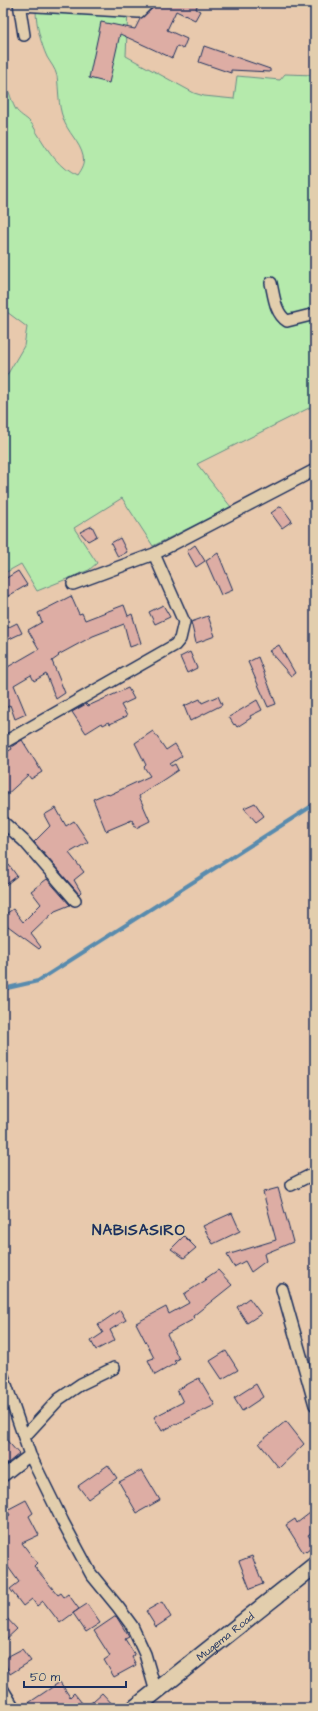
<svg xmlns="http://www.w3.org/2000/svg" width="318" height="1711" font-family="'Architects Daughter',sans-serif">
	<style>
		.green { fill: #b5eaac; stroke: #688c85 }
		.lines { fill: none; stroke-linecap: round; stroke-linejoin: round }
		.stream { stroke: #598bae; stroke-width: 4 }
		.building { fill: #ddada4; stroke: #1b2f5e }
		.street-casing { stroke: #1b2f5e; stroke-width: 14 }
		.secondary-casing { stroke: #1b2f5e; stroke-width: 19 }
		.street { stroke: #e2cead; stroke-width: 11 }
		.secondary { stroke: #e2cead; stroke-width: 16 }
		.labels { text-anchor: middle; dominant-baseline: central; stroke-width: 3.5; stroke-linejoin: round; paint-order: stroke }
		.street-label { font-size: 11px; fill: #1b2f5e; stroke: #e2cead }
		.district-label { font-size: 15px; font-weight: bold; letter-spacing: 1px; fill: #1b2f5e; stroke: #e2cead }
	</style>
	<rect width="100%" height="100%" fill="#e8c9ad"/>
	<filter id="ink" filterUnits="userSpaceOnUse"><feTurbulence type="fractalNoise" baseFrequency=".025" numOctaves="2"/><feDisplacementMap in="SourceGraphic" scale="8" xChannelSelector="R" yChannelSelector="G"/><feConvolveMatrix kernelMatrix="1 2 1 2 8 2 1 2 1" color-interpolation-filters="sRGB"/></filter>
	<g filter="url(#ink)">
		<path class="green" d="M 68,3 L 132,3 L 128,8 L 126,56 L 194,93 L 204,96 L 234,99 L 237,76 L 280,80 L 285,74 L 315,75 L 315,405 L 197,464 L 231,507 L 153,546 L 122,498 L 74,528 L 97,563 L 89,570 L 37,591 L 21,564 L 3,574 L 3,382 L 24,346 L 27,327 L 3,309 L 3,79 C 9,88 10,98 15,108 C 19,115 26,117 31,123 C 34,126 36,132 39,136 C 49,152 60,169 77,176 C 81,170 85,164 83,156 C 80,142 67,132 63,118 C 58,105 59,90 57,76 C 55,68 51,64 47,57 C 41,44 36,25 36,10 Z"/>
		<g class="lines">
			<path class="stream" d="M 3,989 L 38,981 L 315,804"/>
		</g>
		<path class="building" d="M 155,3 L 198,3 L 196,9 L 200,11 L 195,20 L 176,11 L 167,30 L 187,39 L 183,49 L 177,46 L 172,58 L 120,34 L 109,83 L 89,78 L 101,22 L 135,29 L 140,19 L 153,8 Z
			M 204,46 L 270,69 L 270,72 L 231,70 L 231,73 L 199,62 Z
			M 281,506 L 292,521 L 282,528 L 271,513 Z
			M 92,526 L 97,536 L 88,541 L 80,532 Z
			M 120,538 L 127,552 L 118,557 L 111,543 Z
			M 195,545 L 205,561 L 196,567 L 187,551 Z
			M 218,553 L 233,590 L 221,595 L 206,561 Z
			M 18,571 L 27,585 L 3,599 L 3,580 Z
			M 71,596 L 79,614 L 82,613 L 85,620 L 124,605 L 128,616 L 132,614 L 141,643 L 130,647 L 124,624 L 93,636 L 58,655 L 59,656 L 52,661 L 65,693 L 56,699 L 46,674 L 34,681 L 31,675 L 14,685 L 26,714 L 15,719 L 10,705 L 3,710 L 3,660 L 6,668 L 39,649 L 28,630 L 42,622 L 38,613 Z
			M 163,605 L 170,617 L 155,624 L 149,612 Z
			M 208,616 L 215,636 L 196,643 L 191,622 Z
			M 17,623 L 22,633 L 3,642 L 3,630 Z
			M 279,645 L 295,673 L 291,676 L 269,651 Z
			M 190,652 L 197,668 L 187,673 L 180,657 Z
			M 258,657 L 276,704 L 268,707 L 248,662 Z
			M 128,688 L 134,699 L 121,705 L 127,716 L 110,724 L 109,722 L 103,725 L 102,723 L 86,733 L 72,712 L 86,704 L 88,706 Z
			M 218,696 L 222,705 L 190,721 L 184,706 L 200,699 L 202,703 Z
			M 257,700 L 262,710 L 250,716 L 251,718 L 237,727 L 235,724 L 234,725 L 229,717 Z
			M 153,731 L 166,750 L 175,744 L 182,756 L 170,764 L 171,766 L 175,764 L 178,770 L 139,796 L 150,821 L 136,828 L 132,820 L 106,831 L 93,799 L 107,793 L 109,795 L 150,776 L 144,767 L 146,765 L 135,743 Z
			M 22,740 L 42,772 L 31,779 L 28,775 L 3,798 L 3,754 L 12,749 L 11,747 Z
			M 255,803 L 264,816 L 256,822 L 244,808 Z
			M 56,808 L 66,826 L 74,821 L 88,842 L 69,853 L 84,872 L 74,880 L 81,892 L 79,894 L 34,842 L 50,826 L 44,815 Z
			M 9,865 L 17,876 L 3,887 L 3,870 Z
			M 47,879 L 70,905 L 55,911 L 31,934 L 41,947 L 39,949 L 8,926 L 3,930 L 3,916 L 13,909 L 23,922 L 41,904 L 31,891 Z
			M 278,1188 L 293,1242 L 264,1254 L 266,1261 L 251,1272 L 245,1261 L 234,1267 L 227,1255 L 276,1240 L 263,1192 Z
			M 232,1213 L 240,1231 L 213,1244 L 203,1226 Z
			M 184,1236 L 196,1248 L 184,1258 L 171,1249 Z
			M 218,1270 L 232,1285 L 193,1316 L 194,1319 L 167,1334 L 179,1359 L 174,1361 L 176,1363 L 155,1375 L 148,1360 L 154,1358 L 136,1323 L 166,1307 L 169,1314 L 189,1303 L 184,1294 L 206,1280 L 205,1279 Z
			M 249,1298 L 261,1314 L 247,1323 L 237,1307 Z
			M 120,1310 L 126,1320 L 110,1330 L 115,1340 L 96,1350 L 91,1341 L 103,1333 L 98,1325 Z
			M 226,1351 L 238,1370 L 222,1379 L 210,1361 Z
			M 199,1378 L 215,1405 L 162,1431 L 154,1417 L 183,1402 L 177,1390 Z
			M 256,1384 L 263,1397 L 242,1411 L 234,1398 Z
			M 286,1421 L 304,1444 L 279,1468 L 259,1443 Z
			M 3,1436 L 19,1454 L 3,1467 Z
			M 108,1465 L 117,1478 L 88,1499 L 78,1486 Z
			M 142,1470 L 160,1500 L 137,1513 L 119,1482 Z
			M 26,1500 L 33,1513 L 29,1516 L 39,1535 L 22,1543 L 37,1563 L 34,1566 L 58,1595 L 61,1593 L 64,1597 L 68,1594 L 79,1609 L 60,1623 L 43,1601 L 37,1606 L 32,1599 L 23,1606 L 10,1589 L 19,1582 L 3,1560 L 3,1518 L 10,1515 L 7,1510 Z
			M 310,1513 L 315,1520 L 315,1530 L 308,1535 L 315,1545 L 306,1552 L 305,1551 L 303,1552 L 286,1525 L 295,1519 L 297,1523 Z
			M 252,1556 L 263,1584 L 250,1589 L 239,1561 Z
			M 162,1602 L 171,1617 L 156,1627 L 146,1611 Z
			M 87,1604 L 100,1623 L 86,1632 L 73,1613 Z
			M 3,1614 L 17,1629 L 3,1642 Z
			M 116,1616 L 129,1637 L 125,1639 L 135,1655 L 132,1657 L 136,1665 L 114,1677 L 104,1660 L 110,1656 L 94,1631 Z
			M 22,1649 L 31,1661 L 10,1674 L 3,1659 Z
			M 60,1682 L 70,1697 L 74,1693 L 82,1703 L 78,1708 L 21,1708 Z
			M 102,1693 L 116,1708 L 85,1708 Z"/>
		<g class="lines">
			<defs>
				<path id="street" d="M 19,3 L 24,35
					M 20,5 L 139,12 L 148,3
					M 271,283 C 274,296 275,313 287,321 L 315,314
					M 73,584 L 154,554 L 315,470
					M 3,743 L 175,645 L 180,639 L 184,622 L 154,554
					M 3,822 L 24,841 L 75,900
					M 291,1185 L 315,1173
					M 282,1289 L 315,1405
					M 3,1376 L 30,1455 L 63,1522 L 91,1574 L 118,1607 L 132,1626 L 145,1654 L 156,1692
					M 24,1437 L 59,1399 L 81,1384 L 114,1368
					M 3,1476 L 30,1455
					M 3,1690 L 14,1708"/>
				<g id="secondary">
					<path id="s1" d="M 135,1708 L 315,1565"/>
				</g>
			</defs>
			<use href="#street" class="street-casing"/>
			<use href="#secondary" class="secondary-casing"/>
			<use href="#street" class="street"/>
			<use href="#secondary" class="secondary"/>
		</g>
	</g>
	<g class="labels">
		<g class="street-label">
			<text stroke="none"><textPath href="#s1" startOffset="115">Mugema Road</textPath></text>
		</g>
		<g class="district-label">
			<text x="139" y="1230">NABISASIRO</text>
		</g>
	</g>
	<rect width="318" height="1711" fill="none" stroke="#e2cead" stroke-width="16"/>
	<rect x="8" y="8" width="302" height="1695" fill="none" stroke="#1b2f5e" stroke-width="1.5" filter="url(#ink)"/>
	<path d="M24 1681v6h102v-6" fill="none" stroke="#1b2f5e" stroke-width="2"/>
	<text x="30" y="1681" font-size="12" fill="#1b2f5e" stroke="#e2cead" stroke-width="3" paint-order="stroke">50 m</text>
</svg>
